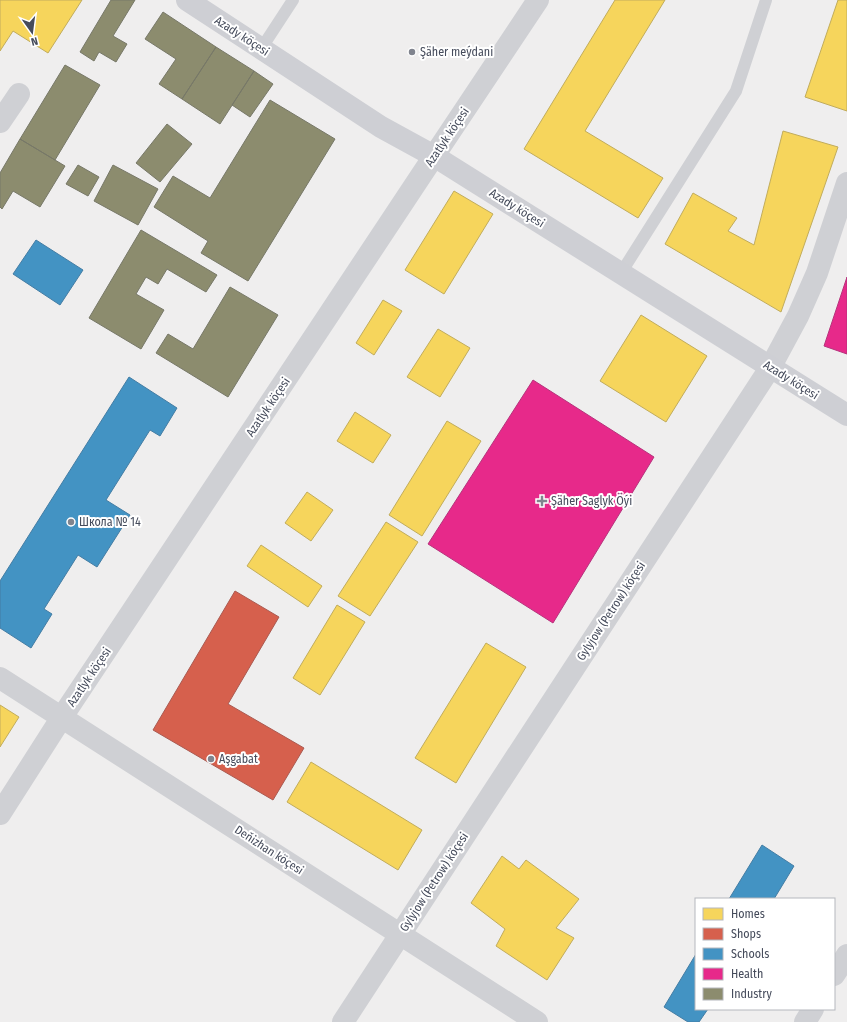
<svg xmlns="http://www.w3.org/2000/svg" width="847" height="1022" font-family="'Fira Sans Condensed',sans-serif">
	<style>
		.homes { fill: #f6d55c; stroke: #c1ac5c }
		.shops { fill: #d6604d; stroke: #aa5a51 }
		.schools { fill: #4393c3; stroke: #447da4 }
		.health { fill: #e7298a; stroke: #b6337c }
		.industry { fill: #8c8c6e; stroke: #777868 }
		.lines { fill: none; stroke-linecap: round; stroke-linejoin: round }
		.service { stroke: #cfd0d4; stroke-width: 12 }
		.minor { stroke: #cfd0d4; stroke-width: 22 }
		.tertiary { stroke: #cfd0d4; stroke-width: 22 }
		.secondary { stroke: #cecfd4; stroke-width: 22 }
		.poi-dot { fill: #80848e; stroke: #fff; stroke-width: 1.5 }
		.labels { text-anchor: middle; dominant-baseline: central; stroke-width: 4; stroke-linejoin: round; paint-order: stroke }
		.street-label { font-size: 12px; fill: #454b5b; stroke: #fff }
		.poi-label { font-size: 12px; fill: #454b5b; stroke: #fff; text-anchor: start }
	</style>
	<rect width="100%" height="100%" fill="#efeeee"/>
	<path class="homes" d="M 0,0 L 82,0 L 48,53 L 13,31 L 0,51 Z
		M 615,0 L 665,0 L 585,131 L 663,178 L 638,218 L 524,149 Z
		M 838,0 L 847,0 L 847,111 L 805,97 Z
		M 783,131 L 838,147 L 781,312 L 665,244 L 693,193 L 737,218 L 728,231 L 754,245 Z
		M 454,191 L 493,214 L 444,294 L 405,270 Z
		M 383,300 L 402,311 L 374,355 L 356,343 Z
		M 641,315 L 707,356 L 666,422 L 600,381 Z
		M 438,329 L 470,348 L 440,397 L 407,377 Z
		M 355,412 L 391,435 L 373,463 L 337,441 Z
		M 447,421 L 481,441 L 422,536 L 389,515 Z
		M 307,492 L 333,510 L 311,541 L 285,523 Z
		M 386,522 L 418,542 L 370,616 L 338,596 Z
		M 261,545 L 322,586 L 308,607 L 247,566 Z
		M 337,605 L 365,622 L 320,695 L 293,678 Z
		M 486,643 L 526,667 L 456,783 L 415,758 Z
		M 0,705 L 19,717 L 0,747 Z
		M 311,762 L 422,830 L 398,870 L 287,802 Z
		M 502,856 L 519,869 L 526,860 L 579,899 L 556,928 L 574,938 L 547,980 L 496,946 L 505,929 L 471,903 Z"/>
	<path class="shops" d="M 235,591 L 279,617 L 228,704 L 304,748 L 273,800 L 153,730 Z"/>
	<path class="schools" d="M 36,240 L 83,270 L 60,305 L 13,274 Z
		M 129,377 L 177,408 L 160,436 L 150,430 L 106,500 L 130,515 L 97,567 L 78,555 L 44,609 L 52,614 L 31,648 L 0,628 L 0,581 Z
		M 762,845 L 794,866 L 774,899 L 729,899 Z
		M 696,954 L 696,1009 L 708,1009 L 699,1022 L 688,1022 L 664,1007 Z"/>
	<path class="health" d="M 847,277 L 847,354 L 824,346 Z
		M 533,380 L 654,457 L 553,623 L 428,544 Z"/>
	<path class="industry" d="M 111,0 L 135,0 L 113,36 L 127,44 L 116,62 L 99,52 L 94,61 L 80,52 Z
		M 163,12 L 216,47 L 182,99 L 159,84 L 176,59 L 145,39 Z
		M 216,47 L 254,71 L 220,124 L 182,99 Z
		M 65,65 L 100,85 L 55,160 L 20,139 Z
		M 254,71 L 273,84 L 250,117 L 232,105 Z
		M 270,100 L 335,139 L 248,281 L 201,253 L 208,241 L 154,207 L 173,176 L 210,198 Z
		M 167,124 L 192,144 L 160,182 L 136,163 Z
		M 20,139 L 65,166 L 40,207 L 13,191 L 2,209 L 0,207 L 0,173 Z
		M 78,165 L 99,177 L 88,196 L 66,184 Z
		M 113,165 L 158,189 L 138,225 L 94,201 Z
		M 141,230 L 217,275 L 206,292 L 167,269 L 158,284 L 146,277 L 136,294 L 164,310 L 141,349 L 89,318 Z
		M 230,287 L 278,315 L 228,397 L 156,353 L 168,334 L 193,349 Z"/>
	<g class="lines">
		<path class="service" d="M 261,49 L 293,0
			M 621,273 L 736,91 L 766,0"/>
		<path class="minor" d="M 0,122 L 19,94
			M 0,678 L 537,1022
			M 0,814 L 62,717 L 434,156
			M 834,975 L 847,955
			M 343,1022 L 770,368 L 798,316 L 817,273 L 847,183
			M 805,1022 L 813,1009"/>
		<path class="tertiary" d="M 434,156 L 538,0"/>
		<path class="secondary" d="M 187,0 L 381,127 L 434,156 L 847,415"/>
	</g>
	<g class="poi-dot">
		<circle cx="412" cy="52" r="4"/>
		<path d="M540 495h4v4h4v4h-4v4h-4v-4h-4v-4h4z"/>
		<circle cx="71" cy="522" r="4"/>
		<circle cx="211" cy="759" r="4"/>
	</g>
	<g class="labels">
		<g class="street-label">
			<text transform="translate(242 36) rotate(33)">Azady köçesi</text>
			<text transform="translate(447 137) rotate(-56)">Azatlyk köçesi</text>
			<text transform="translate(517 208) rotate(32)">Azady köçesi</text>
			<text transform="translate(791 380) rotate(32)">Azady köçesi</text>
			<text transform="translate(268 407) rotate(-56)">Azatlyk köçesi</text>
			<text transform="translate(611 611) rotate(-57)">Gylyjow (Petrow) köçesi</text>
			<text transform="translate(89 677) rotate(-56)">Azatlyk köçesi</text>
			<text transform="translate(269 850) rotate(33)">Deňizhan köçesi</text>
			<text transform="translate(434 882) rotate(-57)">Gylyjow (Petrow) köçesi</text>
		</g>
		<g class="poi-label">
			<text x="420" y="52">Şäher meýdani</text>
			<text x="551" y="501">Şäher Saglyk Öýi</text>
			<text x="79" y="522">Школа № 14</text>
			<text x="219" y="759">Aşgabat</text>
		</g>
	</g>
	<rect x="695" y="898" width="140" height="112" fill="#ffffff" stroke="#b5b7bd"/>
	<rect x="703" y="908" width="20" height="12" fill="#f6d55c" stroke="#b5b7bd"/>
	<text x="731" y="918" font-size="12" fill="#454b5b">Homes</text>
	<rect x="703" y="928" width="20" height="12" fill="#d6604d" stroke="#b5b7bd"/>
	<text x="731" y="938" font-size="12" fill="#454b5b">Shops</text>
	<rect x="703" y="948" width="20" height="12" fill="#4393c3" stroke="#b5b7bd"/>
	<text x="731" y="958" font-size="12" fill="#454b5b">Schools</text>
	<rect x="703" y="968" width="20" height="12" fill="#e7298a" stroke="#b5b7bd"/>
	<text x="731" y="978" font-size="12" fill="#454b5b">Health</text>
	<rect x="703" y="988" width="20" height="12" fill="#8c8c6e" stroke="#b5b7bd"/>
	<text x="731" y="998" font-size="12" fill="#454b5b">Industry</text>
	<g transform="translate(32 32) rotate(166)" stroke="#ffffff" stroke-width="3" paint-order="stroke">
	<path d="M0-3L7 15L0 10L-7 15Z" fill="#454b5b"/>
	<text y="-6" font-size="11" font-weight="bold" text-anchor="middle" fill="#454b5b">N</text>
	</g>
</svg>
